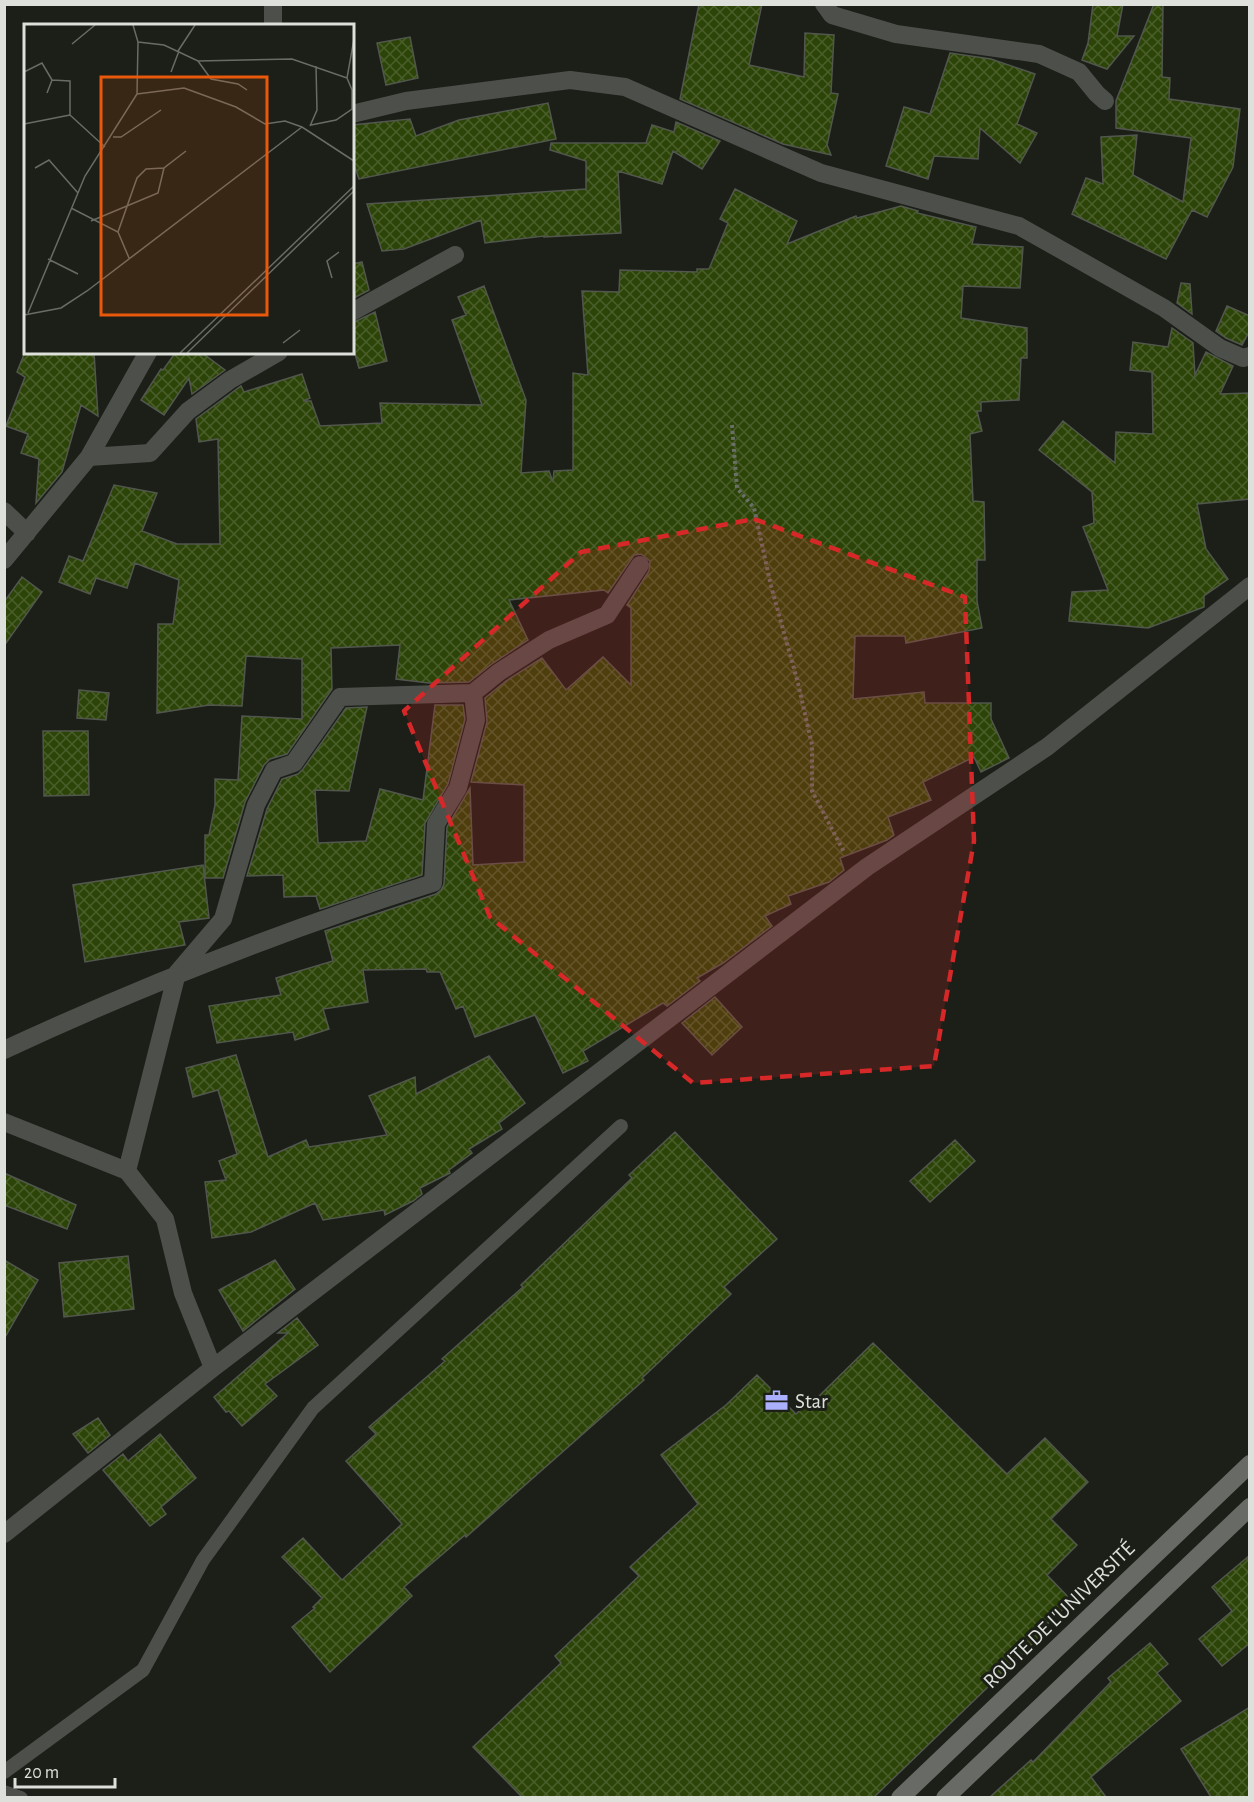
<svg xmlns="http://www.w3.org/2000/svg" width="1254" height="1802" font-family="'Alegreya Sans',sans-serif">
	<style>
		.building { fill: url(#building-cross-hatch); stroke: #52574e; stroke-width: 1.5 }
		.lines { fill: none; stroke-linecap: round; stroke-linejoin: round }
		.path { stroke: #6b6f68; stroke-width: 4; stroke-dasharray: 3 3; stroke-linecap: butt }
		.lane { stroke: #4d4f4b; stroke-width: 14 }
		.street { stroke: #4d4f4b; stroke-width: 18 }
		.secondary { stroke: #686b65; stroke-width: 18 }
		.marked { fill: #d62828; fill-opacity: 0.2; stroke: #d62828; stroke-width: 4.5; stroke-dasharray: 12 8; stroke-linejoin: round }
		.labels { text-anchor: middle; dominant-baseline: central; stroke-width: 6; stroke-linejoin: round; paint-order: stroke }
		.poi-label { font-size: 21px; fill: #dde0db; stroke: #1b1f17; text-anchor: start }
		.street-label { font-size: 21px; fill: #dde0db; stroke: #1b1f17 }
		.inset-road { fill: none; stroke: #696c65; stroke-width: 1.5 }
		.view { fill: #e8590c; fill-opacity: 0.15; stroke: #e8590c; stroke-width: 3 }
		.inset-edge { fill: none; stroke: #dde0db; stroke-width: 3 }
	</style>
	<defs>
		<pattern id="building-cross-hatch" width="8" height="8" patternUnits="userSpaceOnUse" patternTransform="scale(1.5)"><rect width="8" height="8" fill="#2c4407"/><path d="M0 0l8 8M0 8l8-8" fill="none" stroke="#4a5f2b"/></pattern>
	</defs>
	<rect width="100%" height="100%" fill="#1b1f17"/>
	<path class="building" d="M 699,4 L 762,4 L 749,65 L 804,77 L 805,33 L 834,35 L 831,93 L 838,94 L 827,145 L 831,155 L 783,144 L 680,99 Z
		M 1093,4 L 1123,4 L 1117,36 L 1134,36 L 1107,69 L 1082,60 L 1088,43 Z
		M 1154,4 L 1163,4 L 1162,77 L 1170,78 L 1169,99 L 1240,109 L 1233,167 L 1207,217 L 1192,210 L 1166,259 L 1072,214 L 1086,178 L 1103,184 L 1101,137 L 1137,135 L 1133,175 L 1183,202 L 1191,138 L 1116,128 L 1116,101 Z
		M 410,37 L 418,78 L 386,85 L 377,43 Z
		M 950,53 L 991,59 L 1035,74 L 1017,124 L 1037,133 L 1020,163 L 980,128 L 978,159 L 934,156 L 928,179 L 886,166 L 904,107 L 930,114 Z
		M 548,103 L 556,139 L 359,179 L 352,159 L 352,125 L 410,119 L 416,136 L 459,120 Z
		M 676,122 L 720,141 L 702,169 L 673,151 L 662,184 L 618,171 L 621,233 L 544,237 L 544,236 L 485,243 L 481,220 L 404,249 L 382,251 L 367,204 L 586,189 L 586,161 L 550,150 L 551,143 L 646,143 L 652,125 L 674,132 Z
		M 735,189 L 797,221 L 787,244 L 856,216 L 857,218 L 901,206 L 918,211 L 917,213 L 976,227 L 972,244 L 1023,247 L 1020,288 L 963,286 L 961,318 L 1027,328 L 1027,358 L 1021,358 L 1019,400 L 981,402 L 981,411 L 977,411 L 982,431 L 970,434 L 973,501 L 984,502 L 985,560 L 977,560 L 977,601 L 982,628 L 906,643 L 905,636 L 855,636 L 853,699 L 924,692 L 925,703 L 991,703 L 991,719 L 1009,758 L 981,772 L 974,757 L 923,782 L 931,800 L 888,817 L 894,835 L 887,840 L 840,858 L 844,870 L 829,882 L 788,896 L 791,904 L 765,916 L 772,926 L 723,963 L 697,978 L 700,981 L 667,1006 L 663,1003 L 583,1051 L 588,1061 L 563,1073 L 535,1015 L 475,1037 L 463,1006 L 456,1009 L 440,972 L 427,972 L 426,969 L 363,970 L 368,1002 L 323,1009 L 329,1029 L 295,1040 L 293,1032 L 217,1043 L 209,1006 L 281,995 L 276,978 L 333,961 L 325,931 L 436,894 L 441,890 L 444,884 L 447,827 L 470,788 L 473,865 L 524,862 L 524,785 L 471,782 L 487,722 L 485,698 L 506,681 L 542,658 L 566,690 L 603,657 L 631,685 L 631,608 L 627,605 L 649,571 L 650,561 L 641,554 L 634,555 L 608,593 L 604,590 L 509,600 L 528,640 L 493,663 L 469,682 L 429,683 L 396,679 L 400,645 L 331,648 L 332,689 L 287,754 L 270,759 L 264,765 L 245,802 L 223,878 L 205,878 L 205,835 L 209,835 L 215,805 L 215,779 L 238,780 L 242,716 L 302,719 L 302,659 L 246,656 L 242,706 L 209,705 L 157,713 L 158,624 L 173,624 L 179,580 L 135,563 L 127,588 L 96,578 L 90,594 L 59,582 L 69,556 L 83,561 L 114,485 L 157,493 L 142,531 L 177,544 L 220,544 L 218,439 L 199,442 L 196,419 L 241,386 L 244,392 L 302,374 L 310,398 L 303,401 L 311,401 L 320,426 L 382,423 L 380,403 L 482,405 L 452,320 L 466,315 L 458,297 L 484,286 L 526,400 L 521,473 L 549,471 L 553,482 L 554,471 L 573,470 L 573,373 L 588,375 L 582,291 L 619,292 L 620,270 L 697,272 L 697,269 L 709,269 L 728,223 L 720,219 Z
		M 362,262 L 369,290 L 352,299 L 352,264 Z
		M 1181,283 L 1190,284 L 1192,314 L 1177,303 Z
		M 1227,306 L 1250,316 L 1250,330 L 1242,345 L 1226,338 L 1216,331 Z
		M 375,312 L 387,361 L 359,368 L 352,343 L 352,323 Z
		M 1172,328 L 1193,343 L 1195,375 L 1206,352 L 1233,366 L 1220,394 L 1250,393 L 1250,499 L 1197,504 L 1206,549 L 1228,579 L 1204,596 L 1204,607 L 1148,628 L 1069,621 L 1072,592 L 1108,590 L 1083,527 L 1094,523 L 1092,492 L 1039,450 L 1063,421 L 1115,463 L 1116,432 L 1153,434 L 1152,372 L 1130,370 L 1133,342 L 1168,347 Z
		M 25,352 L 94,352 L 98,416 L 81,405 L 62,472 L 36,503 L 39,459 L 21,453 L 28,434 L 6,426 L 25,377 L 17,372 Z
		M 176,352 L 207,352 L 205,355 L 225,370 L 192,394 L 189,378 L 164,415 L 141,400 L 161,369 L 163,370 Z
		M 22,577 L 42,592 L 4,646 L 4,602 Z
		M 79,690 L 109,693 L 106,720 L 77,718 Z
		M 435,705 L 463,705 L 465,719 L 448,784 L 425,823 L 422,875 L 320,909 L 316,896 L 284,897 L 283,875 L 247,876 L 267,809 L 282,779 L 298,774 L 303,769 L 346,708 L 367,707 L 349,791 L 315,790 L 318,843 L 366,841 L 380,789 L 423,800 Z
		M 43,731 L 88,731 L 89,795 L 44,796 Z
		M 203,865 L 209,918 L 179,922 L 185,945 L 85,962 L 73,885 Z
		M 715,997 L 742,1027 L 712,1055 L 682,1023 Z
		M 236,1055 L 268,1157 L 306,1140 L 309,1147 L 387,1135 L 369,1096 L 415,1077 L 416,1094 L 489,1056 L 525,1103 L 499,1123 L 502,1129 L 469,1149 L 472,1153 L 449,1170 L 450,1173 L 420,1188 L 422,1194 L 413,1201 L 385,1215 L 384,1210 L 323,1220 L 315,1203 L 251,1232 L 212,1238 L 205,1182 L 226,1180 L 219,1161 L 237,1154 L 218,1090 L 193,1097 L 186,1068 Z
		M 675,1132 L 777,1239 L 724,1287 L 731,1294 L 642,1378 L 644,1380 L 466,1537 L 465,1535 L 404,1587 L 412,1596 L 330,1672 L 292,1627 L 315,1608 L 313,1607 L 322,1598 L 282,1557 L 303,1538 L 342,1580 L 402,1524 L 346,1461 L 376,1434 L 369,1427 L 445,1361 L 442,1359 L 523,1287 L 521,1285 L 632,1178 L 629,1175 Z
		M 955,1140 L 975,1161 L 930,1202 L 910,1181 Z
		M 4,1173 L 76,1205 L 67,1229 L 4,1205 Z
		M 128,1256 L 134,1309 L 64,1317 L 59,1263 Z
		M 4,1260 L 38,1280 L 4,1339 Z
		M 275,1260 L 295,1289 L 243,1331 L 219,1290 Z
		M 297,1318 L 318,1345 L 265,1384 L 277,1396 L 242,1426 L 229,1411 L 226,1412 L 214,1397 L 288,1333 L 278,1333 Z
		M 873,1343 L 1007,1474 L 1045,1438 L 1088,1482 L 1051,1519 L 1077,1545 L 1047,1575 L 1072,1601 L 1043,1628 L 1046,1631 L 874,1797 L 522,1797 L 473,1747 L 561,1663 L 555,1656 L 639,1576 L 630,1567 L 698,1504 L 661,1455 L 726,1405 L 757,1375 L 796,1414 L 815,1396 L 817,1398 Z
		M 98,1418 L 110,1435 L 88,1453 L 73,1434 Z
		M 160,1434 L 196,1478 L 161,1507 L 166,1514 L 150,1526 L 103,1470 L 123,1454 L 128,1461 Z
		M 1250,1555 L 1250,1643 L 1222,1666 L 1199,1639 L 1232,1611 L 1212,1587 Z
		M 1150,1643 L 1168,1664 L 1157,1673 L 1181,1701 L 1091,1777 L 1106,1797 L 990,1797 L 1031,1760 L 1033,1762 L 1111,1682 L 1108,1678 Z
		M 1250,1707 L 1250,1797 L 1211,1797 L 1181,1749 Z"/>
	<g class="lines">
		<path class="path" d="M 732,425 L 737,488 L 754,508 L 771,586 L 798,683 L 812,745 L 812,791 L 844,852"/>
		<path class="lane" d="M 4,1772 L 143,1670 L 203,1560 L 313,1408 L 621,1126
			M 4,1792 L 21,1798"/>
		<path class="street" d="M 824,4 L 832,15 L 896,34 L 1039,54 L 1079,72 L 1097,94 L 1105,101
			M 273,26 L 273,4
			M 352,114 L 406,101 L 570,80 L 625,87 L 821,173 L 1019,226 L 1164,308 L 1220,348 L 1243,358 L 1250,356
			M 352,312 L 455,255
			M 89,457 L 150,453 L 188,411 L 230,380 L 279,352
			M 4,511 L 27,533
			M 4,560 L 89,457 L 148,352
			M 4,1050 C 144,985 286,929 433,883 L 436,824 L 458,788 L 476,720 L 473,693 L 499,672 L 549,640 L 607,615 L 640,565
			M 4,1122 L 127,1171 L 165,1219 L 183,1293 L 213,1368
			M 127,1171 L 177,973 L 223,919 L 256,805 L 274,770 L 294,763 L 340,697 L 473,693
			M 4,1534 L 213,1368 L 867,867 L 1047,747 L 1250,586"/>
		<path class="secondary" d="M 900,1798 L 1250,1464
			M 945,1798 L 1250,1507"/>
	</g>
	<path class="marked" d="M 754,519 L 965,597 L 974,841 L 934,1066 L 693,1083 L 490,917 L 404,711 L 581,552 Z"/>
	<defs>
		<symbol id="office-bare" viewBox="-9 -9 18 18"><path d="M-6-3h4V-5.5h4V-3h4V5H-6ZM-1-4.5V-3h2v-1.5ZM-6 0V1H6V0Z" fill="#aab0fb" stroke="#1b1f17" stroke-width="2.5" paint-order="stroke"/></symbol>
	</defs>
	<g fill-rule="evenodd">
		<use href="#office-bare" x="760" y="1384" width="33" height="33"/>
	</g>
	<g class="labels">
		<g class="poi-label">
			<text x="795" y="1401">Star</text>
		</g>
		<g class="street-label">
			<text transform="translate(1059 1615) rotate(-44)">ROUTE DE L'UNIVERSITÉ</text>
		</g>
	</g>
	<g transform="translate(24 24)">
		<rect width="330" height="330" fill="#1b1f17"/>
		<path class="inset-road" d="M 114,18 L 140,21 L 174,37 L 268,35 L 323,54 L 330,15M 48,20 L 71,1M 154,27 L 171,1M 174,37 L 187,55 L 214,60 L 223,66M 0,48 L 18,39 L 28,56M 147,48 L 155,27M 23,69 L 28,56 L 46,57 L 46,91M 113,70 L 160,64 L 212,83 L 241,100 L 261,97 L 278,103 L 330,137M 46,91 L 81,123M 0,100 L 46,91M 287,101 L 312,96 L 328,85 L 328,66 L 323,54M 286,102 L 293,86 L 292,42M 89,113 L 97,113 L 137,86M 11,144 L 25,136 L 54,169M 47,184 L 94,208 L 105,234M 67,197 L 134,169 L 140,144 L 162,127M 94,208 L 113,154 L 122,145 L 140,144M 24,235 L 54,250M 308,254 L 303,237 L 315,228M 4,289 L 61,152 L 113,70 L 114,18 L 109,1M 0,291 L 37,284 L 63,267 L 278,103M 259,319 L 276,306M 156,329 L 330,162M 163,329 L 330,167"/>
		<path class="view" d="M 77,53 L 243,53 L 243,291 L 77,291 Z"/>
		<rect width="330" height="330" class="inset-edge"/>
	</g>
	<rect width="1254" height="1802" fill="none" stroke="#dde0db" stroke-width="12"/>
	<path d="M15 1778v9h100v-9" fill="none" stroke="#dde0db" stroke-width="3"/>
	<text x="24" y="1778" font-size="18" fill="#dde0db" stroke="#1b1f17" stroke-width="4.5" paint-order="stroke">20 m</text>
</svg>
